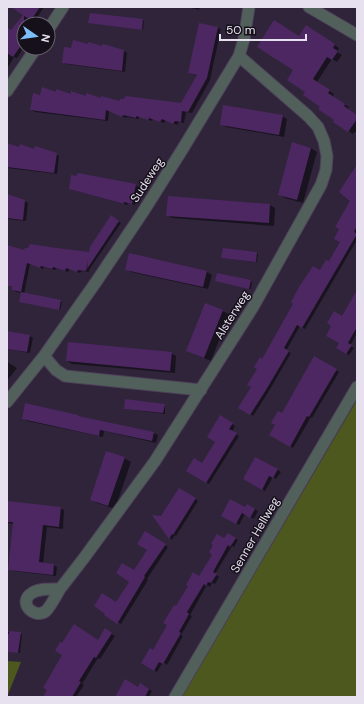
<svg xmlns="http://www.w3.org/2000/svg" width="364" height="704" font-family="'DM Sans',sans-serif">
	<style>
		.green { fill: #4c581e }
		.shadow { fill: #0007 }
		.building { fill: #4d2762 }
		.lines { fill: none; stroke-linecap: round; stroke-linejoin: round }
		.minor-casing { stroke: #4d4258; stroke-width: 13 }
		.tertiary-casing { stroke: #4d4258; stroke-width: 13 }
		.minor { stroke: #52605b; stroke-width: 11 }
		.tertiary { stroke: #52605b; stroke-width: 11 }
		.labels { text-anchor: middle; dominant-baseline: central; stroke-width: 3; stroke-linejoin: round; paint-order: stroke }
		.street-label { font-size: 12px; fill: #e7e0ef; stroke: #15101a }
	</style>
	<rect width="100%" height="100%" fill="#30243b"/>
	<path class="green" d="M 357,400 L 357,697 L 182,697 Z
		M 7,661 L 21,662 L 7,697 Z"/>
	<path class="shadow" d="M 18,7 L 44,7 L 33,24 L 24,24 L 24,47 L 17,58 L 14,57 L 7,69 L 7,27 L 12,31 L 24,15 Z
		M 187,7 L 200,7 L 199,10 Z
		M 91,14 L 143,20 L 144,21 L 143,30 L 91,23 Z
		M 200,24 L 218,28 L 221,29 L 210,80 L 192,113 L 186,112 L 184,123 L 179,122 L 177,125 L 166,120 L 164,123 L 153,119 L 152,121 L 139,116 L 139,119 L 127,117 L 126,118 L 109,111 L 108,121 L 35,112 L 31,110 L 41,96 L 57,93 L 121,102 L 182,104 L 198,76 L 189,73 Z
		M 311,29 L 339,48 L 337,52 L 342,55 L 337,62 L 332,59 L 317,82 L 334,94 L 332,97 L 349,107 L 348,109 L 357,115 L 357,133 L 355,132 L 353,134 L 335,122 L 336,120 L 306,91 L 294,70 L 300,37 Z
		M 104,45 L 124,51 L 127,53 L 125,72 L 66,64 L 63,62 L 72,49 L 103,48 Z
		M 282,116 L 287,119 L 284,137 L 226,127 L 221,124 Z
		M 293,143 L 311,148 L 317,152 L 303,203 L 285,198 L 279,194 Z
		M 7,144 L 20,148 L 56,154 L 59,156 L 57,174 L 7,168 Z
		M 357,164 L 357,232 L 356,234 L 357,235 L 357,240 L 305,329 L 300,326 L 286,351 L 291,353 L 269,391 L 253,416 L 250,414 L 252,387 L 263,360 L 320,271 L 329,263 L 341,242 L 352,200 L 353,172 L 352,171 Z
		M 135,185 L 139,187 L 135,205 L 128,203 L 127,205 L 73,190 L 70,188 Z
		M 7,195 L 25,201 L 28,203 L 26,221 L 7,219 Z
		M 169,197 L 270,205 L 275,208 L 274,226 L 172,218 L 167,215 Z
		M 111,217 L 121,223 L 89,270 L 89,272 L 82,271 L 80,273 L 70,269 L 68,272 L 57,268 L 55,270 L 44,267 L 43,269 L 30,264 L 24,294 L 60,301 L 62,302 L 60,310 L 22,302 L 22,293 L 16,292 L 13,290 L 16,270 L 7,269 L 7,246 L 25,251 L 90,253 Z
		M 224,249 L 257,253 L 258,254 L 257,262 L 223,258 Z
		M 126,269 L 207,272 L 212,275 L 208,289 L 131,272 Z
		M 218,274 L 251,281 L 252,282 L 251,289 L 218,281 Z
		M 357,292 L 357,333 L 350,346 L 354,348 L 349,355 L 337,348 L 340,343 L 343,317 Z
		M 222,311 L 229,314 L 211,361 L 194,354 L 187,351 Z
		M 7,332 L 30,336 L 33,338 L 30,353 L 7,349 Z
		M 171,353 L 176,356 L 175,373 L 72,364 L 67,361 Z
		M 315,357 L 339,372 L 312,418 L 311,417 L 293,448 L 271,434 Z
		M 7,362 L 8,362 L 9,363 L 17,368 L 7,381 Z
		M 164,405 L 165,406 L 165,414 L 125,409 Z
		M 80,417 L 154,433 L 158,435 L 156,443 L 104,431 L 103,437 L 27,421 L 23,418 Z
		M 221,417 L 235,426 L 232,432 L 239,436 L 209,484 L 187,470 L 203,464 L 217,442 Z
		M 124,458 L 131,462 L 115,509 L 97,503 L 91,499 Z
		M 270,465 L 281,472 L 276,479 L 273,477 L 265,491 L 244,479 Z
		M 180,489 L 198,501 L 176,536 L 175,535 L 172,540 L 170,538 L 154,516 L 161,517 Z
		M 7,502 L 60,508 L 64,510 L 63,529 L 47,527 L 43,564 L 53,565 L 57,567 L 56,576 L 13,571 L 9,569 L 14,524 L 7,523 Z
		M 247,505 L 258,511 L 254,519 L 245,514 L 239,525 L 222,515 L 245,509 Z
		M 145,532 L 168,547 L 147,579 L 148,580 L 121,624 L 105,615 L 117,603 L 130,581 L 135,571 L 148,550 Z
		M 228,534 L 238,540 L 234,547 L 232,546 L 215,574 L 219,577 L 215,584 L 212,583 L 210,587 L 207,585 L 190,615 L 192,616 L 181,635 L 183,636 L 167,665 L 163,662 L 157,672 L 142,663 L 153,651 L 169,625 L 176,607 L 200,578 Z
		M 105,630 L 115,636 L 100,659 L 98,658 L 82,684 L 84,685 L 76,697 L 44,697 L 98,641 Z
		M 7,632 L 22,634 L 20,653 L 7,652 Z
		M 140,685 L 152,691 L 149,697 L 116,697 L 138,688 Z"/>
	<path class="building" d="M 11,7 L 40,7 L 31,20 L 24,16 L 24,41 L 13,57 L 7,53 L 7,27 L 11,30 L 23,15 Z
		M 90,13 L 143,19 L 142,30 L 88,23 Z
		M 274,20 L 299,36 L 306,25 L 335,44 L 333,48 L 338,51 L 332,60 L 327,57 L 313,79 L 330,90 L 328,93 L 345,104 L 344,106 L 357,115 L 357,119 L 348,132 L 333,122 L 334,120 L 318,109 L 320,107 L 303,95 L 305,92 L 287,80 L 293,70 L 257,47 Z
		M 199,23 L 218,27 L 207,78 L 188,112 L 182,111 L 181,122 L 175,121 L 173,124 L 162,119 L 160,122 L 149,118 L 148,120 L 136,116 L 136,118 L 123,115 L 122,117 L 106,110 L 105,120 L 30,110 L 33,93 L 40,95 L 42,87 L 56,92 L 56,89 L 71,94 L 71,91 L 86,96 L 86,93 L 101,98 L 101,96 L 120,101 L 120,99 L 123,99 L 126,96 L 181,103 L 197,75 L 188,73 Z
		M 73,40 L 88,44 L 88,42 L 102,46 L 103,44 L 124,50 L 122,71 L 62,63 L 64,47 L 71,48 Z
		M 223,105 L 283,115 L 279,135 L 220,125 Z
		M 292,142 L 311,148 L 297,200 L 278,195 Z
		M 7,143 L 19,147 L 20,144 L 34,149 L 35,146 L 57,153 L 54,173 L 7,167 Z
		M 357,164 L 357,226 L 354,232 L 357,234 L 302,328 L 297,325 L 284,348 L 289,351 L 266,390 L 250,415 L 238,408 L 251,387 L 247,385 L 257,369 L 254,367 L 260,357 L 262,359 L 293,304 L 291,302 L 299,287 L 313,266 L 320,270 L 326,260 L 329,261 L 340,242 L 334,239 L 339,229 L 335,227 L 350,201 L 339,192 Z
		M 78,173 L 136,184 L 132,204 L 124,202 L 124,204 L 69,189 L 71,175 L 76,176 Z
		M 7,194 L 25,200 L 23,220 L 7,218 Z
		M 168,196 L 270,204 L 269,223 L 166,216 Z
		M 111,215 L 119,221 L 87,269 L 88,259 L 86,271 L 78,270 L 77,272 L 66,268 L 65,271 L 53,267 L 52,269 L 41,266 L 40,268 L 27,263 L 21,292 L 12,290 L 12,286 L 7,286 L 7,245 L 24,250 L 25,248 L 28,248 L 30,244 L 56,248 L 57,248 L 89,252 L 90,247 Z
		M 223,248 L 257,252 L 256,262 L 221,258 Z
		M 129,253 L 207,271 L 203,287 L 125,270 Z
		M 217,273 L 251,280 L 249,289 L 215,281 Z
		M 357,290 L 357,327 L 348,343 L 352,345 L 346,354 L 336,348 L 339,343 L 326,336 L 331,326 L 327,323 L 334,311 L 342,316 Z
		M 21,292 L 61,300 L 59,310 L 19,302 Z
		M 205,303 L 223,310 L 204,358 L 186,351 Z
		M 7,331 L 30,335 L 27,352 L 7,349 Z
		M 68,342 L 172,352 L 170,371 L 66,361 Z
		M 314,356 L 337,369 L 309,417 L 307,416 L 290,447 L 269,435 L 275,425 L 271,423 L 278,411 L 282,413 Z
		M 125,399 L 165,404 L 163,413 L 124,409 Z
		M 25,403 L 78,415 L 78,416 L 154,432 L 152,441 L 100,430 L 99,436 L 22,419 Z
		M 220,415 L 233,423 L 229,429 L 237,433 L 206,483 L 186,471 L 194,458 L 202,463 L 215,442 L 207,437 Z
		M 106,451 L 125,457 L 108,506 L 90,500 Z
		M 255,457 L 278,469 L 273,478 L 269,476 L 262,490 L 243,479 Z
		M 179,488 L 196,498 L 173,535 L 172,534 L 169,539 L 152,515 L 161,516 Z
		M 230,499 L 245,507 L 247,504 L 255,509 L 250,518 L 242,513 L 244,509 L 236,524 L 221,516 Z
		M 7,501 L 61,507 L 59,527 L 43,525 L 39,562 L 54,564 L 53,575 L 8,570 L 13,522 L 7,522 Z
		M 145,531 L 166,544 L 144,576 L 145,577 L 117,624 L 104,615 L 105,614 L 94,606 L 102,593 L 116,602 L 129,582 L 116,573 L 122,563 L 134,570 L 147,550 L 137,544 Z
		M 228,533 L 236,538 L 230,547 L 228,545 L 213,572 L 217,574 L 211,583 L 208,582 L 206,586 L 204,584 L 187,612 L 189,614 L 179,632 L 181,633 L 163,664 L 159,662 L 154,671 L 141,663 L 150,648 L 153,650 L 167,625 L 163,623 L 174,605 L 176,606 L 188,586 L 186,585 L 193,572 L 199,576 L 212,555 L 209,552 L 213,545 L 211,544 L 217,534 L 224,538 Z
		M 74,624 L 98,640 L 105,628 L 112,633 L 96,658 L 94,657 L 79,681 L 81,682 L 72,697 L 43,697 L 47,690 L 43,688 L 62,655 L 55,651 L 60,642 L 62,643 Z
		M 9,631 L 21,632 L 18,653 L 7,652 L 7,634 L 9,634 Z
		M 125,679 L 138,687 L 140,683 L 149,689 L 145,697 L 115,697 Z"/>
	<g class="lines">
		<defs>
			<path id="minor" d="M 309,7 L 357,35
				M 48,30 L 63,7
				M 7,91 L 36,48
				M 44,356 L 56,370 L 65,376 L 201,390
				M 7,402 L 44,356 L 96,282 L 143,212 L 182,150 L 239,56 L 244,39 L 249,7
				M 60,589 C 57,594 50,607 46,611 C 34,620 17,602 32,593 C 40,588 51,589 60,589 L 84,558 L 155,461 L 253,307 L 321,185 L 326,170 L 327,156 L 324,141 L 318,127 L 308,116 L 239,56"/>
			<path id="tertiary" d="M 175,697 L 357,387"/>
		</defs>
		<use href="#minor" class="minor-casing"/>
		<use href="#tertiary" class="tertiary-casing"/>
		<use href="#minor" class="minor"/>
		<use href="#tertiary" class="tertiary"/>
	</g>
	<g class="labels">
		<g class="street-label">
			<text transform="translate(147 180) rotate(-57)">Sudeweg</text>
			<text transform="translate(232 315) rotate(-58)">Alsterweg</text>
			<text transform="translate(255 535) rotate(-60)">Senner Hellweg</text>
		</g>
	</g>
	<rect width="364" height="704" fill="none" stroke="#e7e0ef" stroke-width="16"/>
	<g transform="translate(36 36) rotate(103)"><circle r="19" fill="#15101a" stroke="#69636f"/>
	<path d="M0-3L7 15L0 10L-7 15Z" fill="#7cbef9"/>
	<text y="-6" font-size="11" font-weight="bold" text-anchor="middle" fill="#e7e0ef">N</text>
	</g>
	<path d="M220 34v6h86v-6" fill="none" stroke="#e7e0ef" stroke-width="2"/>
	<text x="226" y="34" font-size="12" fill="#e7e0ef" stroke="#15101a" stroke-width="3" paint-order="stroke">50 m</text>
</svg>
